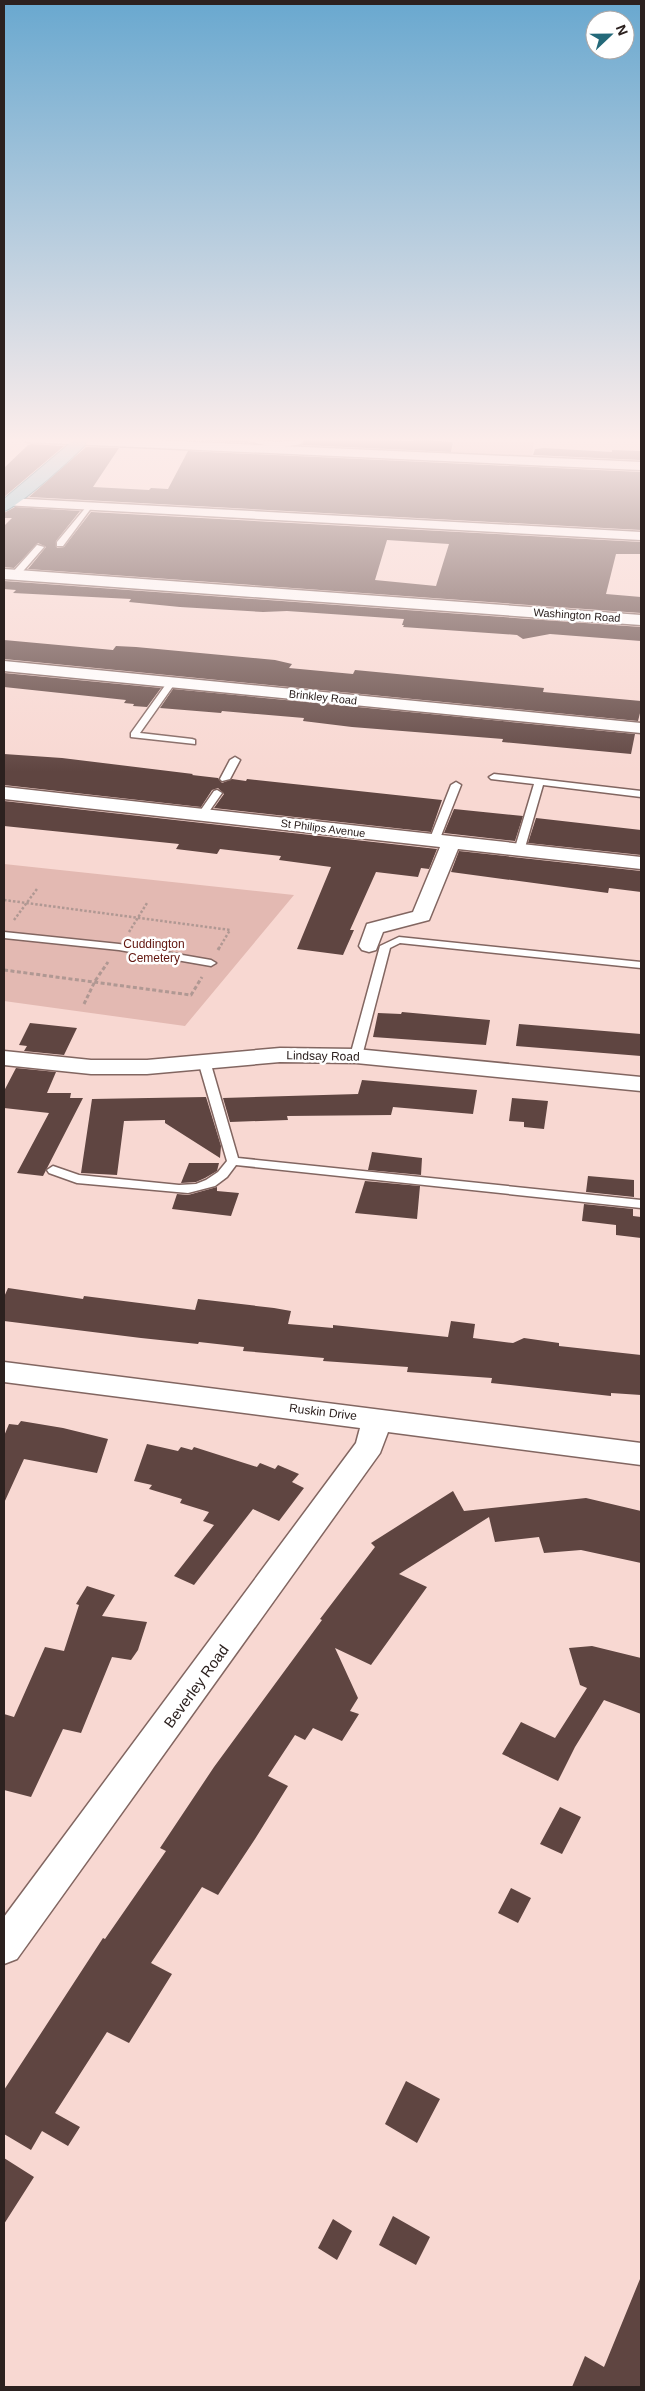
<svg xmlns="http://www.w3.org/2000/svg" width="645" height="2391" font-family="Helvetica,sans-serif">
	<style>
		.green { fill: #e3b9b2 }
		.building { fill: #5f4541; fill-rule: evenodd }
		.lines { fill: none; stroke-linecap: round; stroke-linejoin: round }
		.service-casing { stroke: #826661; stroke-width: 3 }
		.minor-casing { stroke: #826661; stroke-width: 3 }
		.primary-casing { stroke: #216e7d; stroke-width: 2 }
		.path-far1 { stroke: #b09893; stroke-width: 2.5; stroke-dasharray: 2.5 2; stroke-linecap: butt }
		.path { stroke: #b09893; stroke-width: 3; stroke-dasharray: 4 2.5; stroke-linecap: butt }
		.service { fill: #fff; fill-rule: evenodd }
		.minor { fill: #fff; fill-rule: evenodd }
		.primary { fill: #76c1d0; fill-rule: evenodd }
		.labels { text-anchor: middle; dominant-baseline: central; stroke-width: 5; stroke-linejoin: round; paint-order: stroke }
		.far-street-label { font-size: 11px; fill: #2c211f; stroke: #fff }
		.park-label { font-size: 12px; fill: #61160f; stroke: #fff }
		.street-label { font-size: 12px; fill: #2c211f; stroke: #fff }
		.near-street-label { font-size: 15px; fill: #2c211f; stroke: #fff }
	</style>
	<rect width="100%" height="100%" fill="#f8d8d2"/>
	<path class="green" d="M 455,438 L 534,440 L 532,457 L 451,454 Z
		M 4,864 L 294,895 L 185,1026 L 4,1001 Z"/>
	<path class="building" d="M 196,438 L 246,438 L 249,443 L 195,440 Z
		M 306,438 L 413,441 L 416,439 L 453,442 L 451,452 L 302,445 Z
		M 32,444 L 64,446 L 4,497 L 4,468 L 28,445 Z
		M 86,447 L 119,448 L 93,487 L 149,490 L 151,488 L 168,489 L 188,451 L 641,472 L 641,530 L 29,497 Z
		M 544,448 L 612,452 L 612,450 L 641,451 L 641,460 L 533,455 L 535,449 Z
		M 15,507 L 80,511 L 56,541 L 57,548 L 64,547 L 91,512 L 641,542 L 641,554 L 616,554 L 606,594 L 641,597 L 641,613 L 28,569 L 46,547 L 38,543 L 14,568 L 4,567 L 4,526 L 12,518 L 4,518 L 4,513 ZM 387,540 L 449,544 L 436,586 L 375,580 Z
		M 4,581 L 641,627 L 641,641 L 550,634 L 523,639 L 517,635 L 403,627 L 404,625 L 402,625 L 404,619 L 287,611 L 263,612 L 180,607 L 129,602 L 131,599 L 13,593 L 16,590 L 4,589 Z
		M 4,640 L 113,650 L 116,646 L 136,647 L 275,660 L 292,664 L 289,668 L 353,674 L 355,670 L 544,688 L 543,692 L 641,701 L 641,709 L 638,721 L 4,659 Z
		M 4,673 L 161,688 L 147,707 L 133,706 L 134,704 L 124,703 L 126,700 L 4,687 Z
		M 173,689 L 635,734 L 631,754 L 502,742 L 503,739 L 352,727 L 303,721 L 304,718 L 222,711 L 221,713 L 160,708 Z
		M 4,754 L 62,758 L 193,774 L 192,775 L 218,778 L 222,783 L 232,779 L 246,781 L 247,779 L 442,800 L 431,832 L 214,808 L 224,794 L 218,788 L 212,790 L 201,807 L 4,785 Z
		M 4,801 L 437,849 L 429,869 L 421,868 L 418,877 L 376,872 L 350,930 L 354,930 L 343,955 L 297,949 L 331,867 L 279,860 L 281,856 L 220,849 L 217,854 L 176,849 L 179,844 L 4,826 Z
		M 454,809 L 523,816 L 515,841 L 444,833 Z
		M 536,818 L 641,830 L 641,855 L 528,843 Z
		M 459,851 L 641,871 L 641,892 L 609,888 L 608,893 L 451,872 Z
		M 402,1012 L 490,1020 L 486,1045 L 373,1037 L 378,1013 L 401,1014 Z
		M 30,1023 L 77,1028 L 64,1055 L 24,1051 L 27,1046 L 19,1045 Z
		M 519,1024 L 641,1034 L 641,1056 L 516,1046 Z
		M 16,1068 L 56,1072 L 47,1093 L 71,1093 L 70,1098 L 83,1098 L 43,1176 L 17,1173 L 49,1113 L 4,1108 L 4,1091 Z
		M 362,1080 L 477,1090 L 473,1114 L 393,1107 L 391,1115 L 287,1116 L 288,1120 L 230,1122 L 223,1098 L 358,1094 Z
		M 206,1097 L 221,1146 L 220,1158 L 165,1123 L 165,1120 L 124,1121 L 117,1175 L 81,1173 L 92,1099 Z
		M 512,1098 L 548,1101 L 544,1129 L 524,1127 L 524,1122 L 509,1121 Z
		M 372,1152 L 422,1158 L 421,1175 L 368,1170 Z
		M 189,1163 L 219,1163 L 217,1171 L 205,1178 L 196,1182 L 181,1183 Z
		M 588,1176 L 634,1180 L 634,1197 L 586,1192 Z
		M 365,1181 L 420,1186 L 417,1219 L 355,1213 Z
		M 217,1187 L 217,1191 L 239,1193 L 231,1216 L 172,1209 L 177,1194 L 188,1195 Z
		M 584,1204 L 633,1209 L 633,1216 L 641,1217 L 641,1238 L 616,1235 L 616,1225 L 582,1221 Z
		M 8,1288 L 83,1299 L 84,1296 L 195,1310 L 198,1299 L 274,1308 L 291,1311 L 288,1324 L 333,1328 L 333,1325 L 448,1337 L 451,1321 L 475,1324 L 473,1338 L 513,1343 L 524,1338 L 559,1343 L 559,1346 L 641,1355 L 641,1395 L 611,1393 L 611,1396 L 491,1383 L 492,1378 L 407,1372 L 408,1367 L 323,1361 L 324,1358 L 243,1351 L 244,1347 L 199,1342 L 198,1344 L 141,1338 L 4,1321 L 4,1297 Z
		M 21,1421 L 63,1428 L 108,1439 L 97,1473 L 24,1459 L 4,1503 L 4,1436 L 9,1424 L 18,1425 Z
		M 147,1444 L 178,1451 L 181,1447 L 192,1450 L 194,1447 L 257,1467 L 260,1463 L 275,1469 L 278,1465 L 299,1474 L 292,1482 L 304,1488 L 279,1521 L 253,1509 L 194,1585 L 174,1576 L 214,1525 L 203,1521 L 209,1512 L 180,1503 L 182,1499 L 149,1489 L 152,1485 L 134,1481 Z
		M 453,1491 L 464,1511 L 586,1498 L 641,1511 L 641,1563 L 581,1550 L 544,1553 L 539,1537 L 495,1542 L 489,1517 L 399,1574 L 427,1587 L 371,1665 L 335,1648 L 358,1698 L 350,1711 L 359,1714 L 342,1741 L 313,1728 L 305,1740 L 295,1735 L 268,1776 L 288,1786 L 255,1839 L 218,1895 L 202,1887 L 151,1963 L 172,1974 L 129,2043 L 107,2032 L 55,2113 L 80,2127 L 68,2146 L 42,2131 L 31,2150 L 4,2134 L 4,2090 L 103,1938 L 105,1939 L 166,1851 L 160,1848 L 214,1767 L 322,1620 L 320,1619 L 375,1547 L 371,1543 Z
		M 87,1586 L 115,1595 L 102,1616 L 147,1622 L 138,1650 L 131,1660 L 112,1657 L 81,1733 L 63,1729 L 31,1797 L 4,1790 L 4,1714 L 14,1717 L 45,1647 L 64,1651 L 79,1605 L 76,1604 Z
		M 592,1646 L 641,1658 L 641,1714 L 604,1700 L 575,1747 L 558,1781 L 502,1754 L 521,1722 L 555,1738 L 587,1688 L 580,1685 L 569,1648 Z
		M 560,1807 L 581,1817 L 562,1854 L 540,1844 Z
		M 511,1888 L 531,1898 L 518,1923 L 498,1913 Z
		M 406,2081 L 440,2099 L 417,2143 L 385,2124 Z
		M 4,2158 L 34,2177 L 4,2224 Z
		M 393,2216 L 430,2237 L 416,2265 L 379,2245 Z
		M 333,2219 L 352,2231 L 337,2260 L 318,2248 Z
		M 640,2279 L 641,2387 L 572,2387 L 585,2356 L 604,2367 Z"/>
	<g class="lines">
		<defs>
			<path id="service" d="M 248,438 L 275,442 L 296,441 L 298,438 L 304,438 L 301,444 C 284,448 266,447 250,441 Z
				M 87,506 L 92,507 L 63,546 L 57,546 L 57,542 Z
				M 37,545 L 44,547 L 18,577 L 12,577 L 12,573 Z
				M 172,679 L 176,682 L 140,733 L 192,739 L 195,740 L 195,744 L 131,737 L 131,733 L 169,680 Z
				M 235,757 L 240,760 L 230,779 L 222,781 L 220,779 L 230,760 Z
				M 494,774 L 641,791 L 641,797 L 543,785 L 524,851 L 519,854 L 514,851 L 534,784 L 491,779 L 489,777 Z
				M 456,782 L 461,785 L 439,841 L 437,843 L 431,843 L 429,841 L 451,785 Z
				M 217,790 L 222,793 L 206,816 L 203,817 L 200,816 L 198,814 L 214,791 Z
				M 4,932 L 119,944 L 211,960 L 216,963 L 211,966 L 119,950 L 4,938 Z
				M 399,937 L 641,962 L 641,968 L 400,943 L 390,948 L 362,1056 L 360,1058 L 352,1058 L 350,1056 L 380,946 Z
				M 204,1058 L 210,1061 L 238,1158 L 641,1200 L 641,1208 L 236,1165 L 227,1177 L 215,1186 L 188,1193 L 77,1183 L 49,1173 L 47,1170 L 53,1166 L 79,1175 L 179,1185 L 196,1184 L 206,1180 L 218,1172 L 227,1161 L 198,1061 Z"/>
			<path id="minor" d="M 21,438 L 102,438 L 641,462 L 641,470 L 27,442 Z
				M 8,498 L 641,532 L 641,540 L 4,505 L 4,499 Z
				M 4,569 L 641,615 L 641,625 L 4,579 Z
				M 4,661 L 641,723 L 641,733 L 4,671 Z
				M 4,787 L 641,857 L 641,869 L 458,849 L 429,920 L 383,932 L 376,950 L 369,952 L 362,950 L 359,946 L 367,924 L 413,912 L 440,847 L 4,799 Z
				M 280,1048 L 356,1049 L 641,1077 L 641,1091 L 356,1063 L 280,1062 L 147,1074 L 91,1074 L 4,1065 L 4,1051 L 91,1060 L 147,1060 Z
				M 4,1362 L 641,1443 L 641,1465 L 388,1432 L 380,1453 L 17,1959 L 4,1964 L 4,1917 L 356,1443 L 360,1428 L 4,1382 Z"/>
			<path id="primary" d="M 76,438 L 91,438 C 82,451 17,508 4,511 L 4,499 Z"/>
		</defs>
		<use href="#service" class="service-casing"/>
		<use href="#minor" class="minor-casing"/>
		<use href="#primary" class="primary-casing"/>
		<path class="path-far1" d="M 4,900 L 230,930 L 218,950
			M 14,920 L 37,889
			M 129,932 L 147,903"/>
		<path class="path" d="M 218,950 L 219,948
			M 4,970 L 191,995 L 202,977
			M 84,1004 L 95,981 L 108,962"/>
		<use href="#service" class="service"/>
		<use href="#minor" class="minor"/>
		<use href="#primary" class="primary"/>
	</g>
	<linearGradient id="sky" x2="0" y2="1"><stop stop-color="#69a8cf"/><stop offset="0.57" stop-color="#fcedeb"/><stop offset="1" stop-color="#fcedeb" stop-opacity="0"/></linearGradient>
	<rect width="645" height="772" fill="url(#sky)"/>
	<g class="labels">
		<g class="far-street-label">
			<text transform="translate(577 615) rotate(4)">Washington Road</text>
			<text transform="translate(323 697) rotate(6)">Brinkley Road</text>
			<text transform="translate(323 828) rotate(7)">St Philips Avenue</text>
		</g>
		<g class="park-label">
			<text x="154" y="944">Cuddington<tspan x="154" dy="14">Cemetery</tspan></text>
		</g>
		<g class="street-label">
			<text transform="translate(323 1056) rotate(1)">Lindsay Road</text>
			<text transform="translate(323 1412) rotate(7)">Ruskin Drive</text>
		</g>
		<g class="near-street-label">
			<text transform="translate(196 1686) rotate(-54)">Beverley Road</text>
		</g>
	</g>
	<rect width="645" height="2391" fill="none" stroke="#2c211f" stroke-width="10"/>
	<g transform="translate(610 35) rotate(68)"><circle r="24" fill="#ffffff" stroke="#aba6a5"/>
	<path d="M0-4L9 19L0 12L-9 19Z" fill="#246979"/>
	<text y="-8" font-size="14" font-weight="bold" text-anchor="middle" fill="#2c211f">N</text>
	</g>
</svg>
